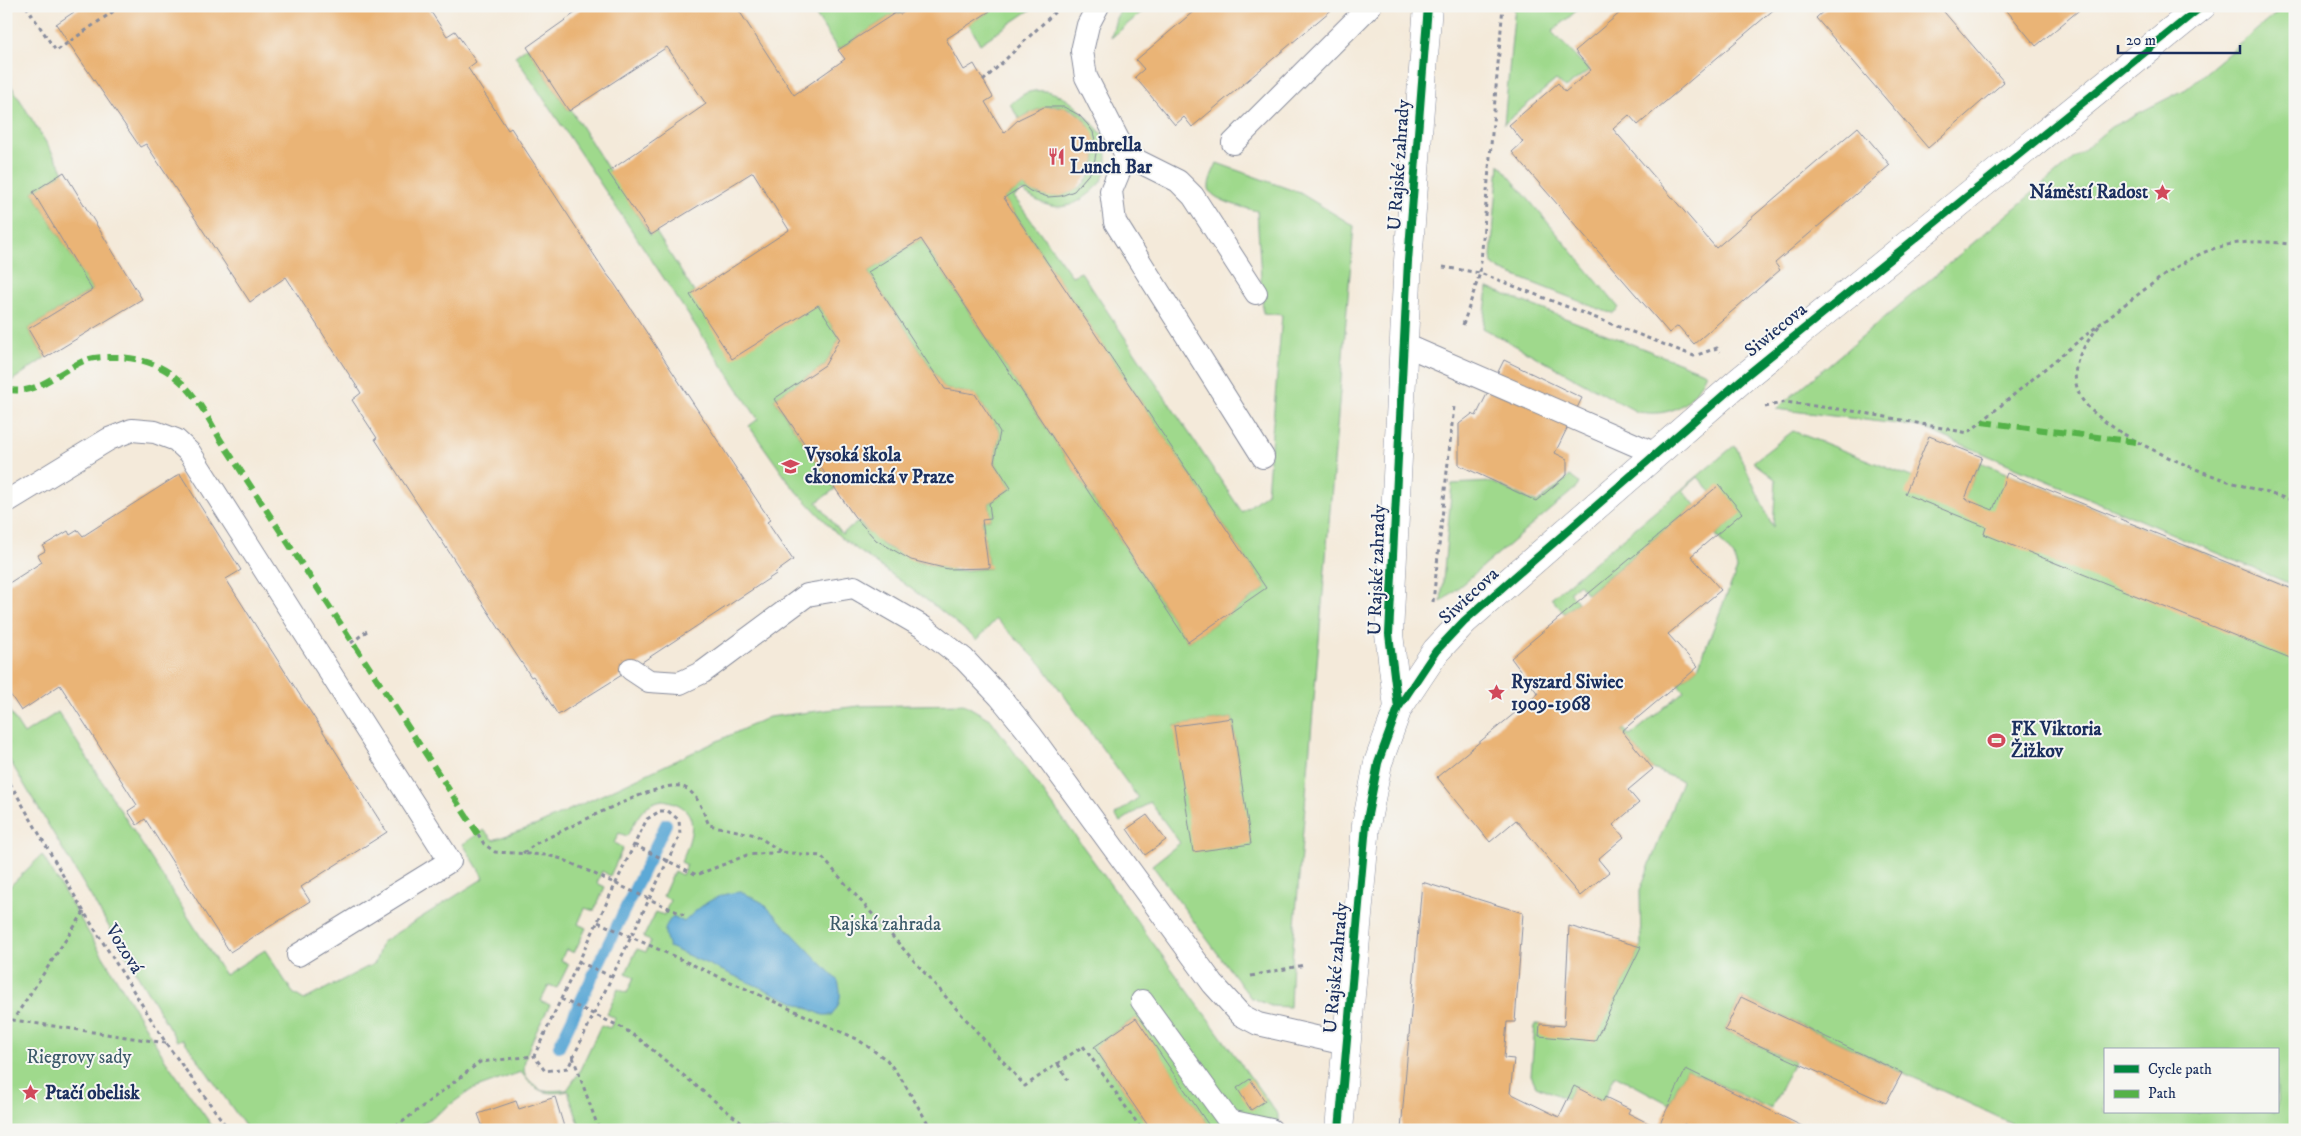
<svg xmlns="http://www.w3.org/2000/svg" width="2301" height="1136" font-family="'IM FELL DW Pica',serif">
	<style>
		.green { fill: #9fd98c; stroke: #5d8475; fill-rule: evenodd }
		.water { fill: #5da9d6; stroke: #3c6c9a }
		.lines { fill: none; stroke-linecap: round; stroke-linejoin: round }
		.stream { stroke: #5da9d6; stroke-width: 12 }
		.building { fill: #eab476 }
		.lane-casing { stroke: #888c9c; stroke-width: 24 }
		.street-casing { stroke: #888c9c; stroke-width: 29 }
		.secondary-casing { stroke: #888c9c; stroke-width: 29 }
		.path { stroke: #888c9c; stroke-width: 3; stroke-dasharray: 4 4; stroke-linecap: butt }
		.lane { stroke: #fff; stroke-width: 22 }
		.street { stroke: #fff; stroke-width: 28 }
		.secondary { stroke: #fff; stroke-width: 28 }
		.quiet { stroke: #55b248; stroke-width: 6; stroke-dasharray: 12 6; stroke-linecap: butt }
		.cycleway-casing { stroke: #f6f6f2; stroke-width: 11 }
		.cycleway { stroke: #00873e; stroke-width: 8 }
		.labels { text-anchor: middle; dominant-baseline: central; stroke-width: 4; stroke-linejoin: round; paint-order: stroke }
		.poi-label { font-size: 19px; font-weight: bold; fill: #1b2f5e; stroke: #f6f6f2; text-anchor: start }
		.street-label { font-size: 19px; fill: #1b2f5e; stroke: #f6f6f2 }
		.park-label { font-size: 19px; fill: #3c5a6a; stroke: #f6f6f2 }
	</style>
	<rect width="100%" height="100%" fill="#f6f6f2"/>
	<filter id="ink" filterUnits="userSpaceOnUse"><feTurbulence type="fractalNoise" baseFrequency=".02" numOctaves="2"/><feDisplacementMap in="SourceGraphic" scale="10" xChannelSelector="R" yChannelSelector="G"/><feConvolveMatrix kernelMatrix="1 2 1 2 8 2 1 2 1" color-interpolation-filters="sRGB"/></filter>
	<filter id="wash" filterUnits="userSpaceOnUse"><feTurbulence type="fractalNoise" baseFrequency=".0096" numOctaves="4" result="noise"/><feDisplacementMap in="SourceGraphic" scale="20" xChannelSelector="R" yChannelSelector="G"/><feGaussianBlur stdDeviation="1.12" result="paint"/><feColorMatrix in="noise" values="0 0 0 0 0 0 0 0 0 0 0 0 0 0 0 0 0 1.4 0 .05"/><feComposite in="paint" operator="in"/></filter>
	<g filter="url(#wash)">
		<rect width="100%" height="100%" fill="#f4eada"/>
		<path class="green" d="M 810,6 L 913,6 L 901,14 L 895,13 L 838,50 Z
			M 998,6 L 1036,6 L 980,44 L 969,24 Z
			M 1123,6 L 1149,6 L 1111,38 L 1116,18 Z
			M 1515,6 L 1582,6 L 1552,32 L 1589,70 L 1565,88 L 1556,80 L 1504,124 Z
			M 2285,6 L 2295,6 L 2295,586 L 1921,427 L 1776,409 L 2111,127 L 2186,89 Z
			M 527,47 L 569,111 L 571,110 L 650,235 L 656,232 L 694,292 L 690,295 L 818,305 L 840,338 L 825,365 L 774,399 L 835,489 L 817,502 L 842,534 L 858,522 L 883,545 L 918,562 L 957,571 L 990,568 L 988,565 L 982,520 L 991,519 L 989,503 L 1011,488 L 994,462 L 1000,432 L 975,394 L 945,389 L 868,272 L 921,239 L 1188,642 L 1266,588 L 1004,198 L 1023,186 C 1036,196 1050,199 1066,194 C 1119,177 1095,92 1043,108 C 1035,110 1026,115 1019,119 L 1010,104 C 1015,101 1021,95 1026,93 C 1054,83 1078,106 1094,125 C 1097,129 1102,133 1104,137 C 1106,140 1106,145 1106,148 C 1110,172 1102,186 1082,199 C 1059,214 1042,205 1022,191 L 1014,197 L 1072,276 L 1081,272 L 1242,512 L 1267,493 L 1282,315 L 1263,313 L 1257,211 C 1246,208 1207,200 1209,186 C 1209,179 1214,170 1217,163 L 1300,193 L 1354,226 L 1292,960 L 1290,1007 L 1271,1006 L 1250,997 L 1152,865 L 1180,843 L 1150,802 L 1120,822 L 1115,815 L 1138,798 L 1042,665 L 996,619 L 977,640 L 939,609 L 840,537 L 790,484 L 749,426 L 758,419 L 515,56 ZM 1232,718 L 1250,843 L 1174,726 Z
			M 6,77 L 64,172 L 33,192 L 92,290 L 28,329 L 45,358 L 7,384 Z
			M 1499,164 L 1619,308 L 1613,313 L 1607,312 L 1500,270 L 1492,264 L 1491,256 Z
			M 1488,288 L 1706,373 C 1691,406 1673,417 1637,412 L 1483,328 Z
			M 1793,431 L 1965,498 L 1980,462 L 2295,590 L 2295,1130 L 2026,1130 L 1741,997 L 1725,1030 L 1794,1062 L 1771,1109 L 1686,1069 L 1669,1104 L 1615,1075 L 1603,1101 L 1574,1086 L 1567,1099 L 1536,1086 L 1531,1075 L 1535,1024 L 1600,1029 L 1641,947 L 1640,890 L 1682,781 L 1653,769 L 1622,731 L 1624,729 L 1630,736 L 1684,691 L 1678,684 L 1698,667 L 1737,569 L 1734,557 L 1716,535 L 1741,513 L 1719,486 L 1711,492 L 1698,477 L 1683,490 L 1695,505 L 1587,594 L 1579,584 L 1569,592 L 1578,602 L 1564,613 L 1551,598 L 1735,445 L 1773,527 L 1776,480 L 1753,462 ZM 2105,1050 L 2277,1050 L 2277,1112 L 2105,1112 Z
			M 1570,476 L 1579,483 L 1577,487 L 1441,602 L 1452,484 L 1492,482 L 1537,503 Z
			M 964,704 L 991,720 L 1278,1115 L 1278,1130 L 1212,1130 L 1135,1018 L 1094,1047 L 1151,1130 L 581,1130 L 568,1091 C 545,1096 535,1091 521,1072 L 471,1090 L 414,1130 L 248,1130 L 183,1039 L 177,1041 L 6,754 L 6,706 L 24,734 L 58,712 L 225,975 L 265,950 L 293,993 L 304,1000 L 375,963 L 382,942 L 484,878 L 463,844 L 484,830 L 493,840 L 537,825 L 769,717 L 859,706 ZM 663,800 C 703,807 693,835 681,862 L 687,865 L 682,875 L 674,871 L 663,896 L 670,900 L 664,915 L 656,912 L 643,938 L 651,941 L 646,952 L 637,949 L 626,973 L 634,977 L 627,993 L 618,989 L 607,1014 L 615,1018 L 610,1028 L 601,1025 L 578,1074 L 567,1090 L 542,1091 C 536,1086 528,1081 525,1074 C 519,1060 543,1019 550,1005 L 541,1001 L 549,985 L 557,988 L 569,964 L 561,960 L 566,949 L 574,953 L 586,928 L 578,924 L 585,908 L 594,911 L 605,887 L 597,883 L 602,871 L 610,876 L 623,848 L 614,843 L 619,833 L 627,836 C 637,819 642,803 663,800 Z
			M 42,855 L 166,1061 L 215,1130 L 6,1130 L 6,890 Z"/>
		<path class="water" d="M 742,892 L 763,903 L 838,981 C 842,995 841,1004 832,1015 L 823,1015 L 669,947 C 664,932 662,929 673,916 L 684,922 C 701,905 716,893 742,892 Z"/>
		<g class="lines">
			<path class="stream" d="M 559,1046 L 666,824"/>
		</g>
		<g id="blocks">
			<path class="building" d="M 83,6 L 427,6 L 447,36 L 455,31 L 476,62 L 468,68 L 508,130 L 511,128 L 606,273 L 614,283 L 770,520 L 767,522 L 793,560 L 775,573 L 776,574 L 633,668 L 558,715 L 533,676 L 531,677 L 375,439 L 377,438 L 352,400 L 361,393 L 286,277 L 250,302 L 146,144 L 140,147 L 68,42 L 56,24 Z
				M 585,6 L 736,6 L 794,95 L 845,59 L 838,50 L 895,13 L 901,14 L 913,6 L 998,6 L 946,39 L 964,70 L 974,64 L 993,97 L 985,102 L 1004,133 L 1019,119 L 1044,107 L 1064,107 L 1079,115 L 1088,125 L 1093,132 L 1097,148 L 1093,169 L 1074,191 L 1061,196 L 1048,197 L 1030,191 L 1023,186 L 1004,198 L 1266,588 L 1188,642 L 921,239 L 868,272 L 945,389 L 975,394 L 1000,432 L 994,462 L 1011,488 L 989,503 L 991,519 L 982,520 L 988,565 L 990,564 L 990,568 L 948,569 L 911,560 L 876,540 L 854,516 L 774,399 L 825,365 L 840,338 L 818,305 L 732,359 L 690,295 L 789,230 L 753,172 L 651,235 L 608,172 L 706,104 L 667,47 L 569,111 L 527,47 Z
				M 1200,6 L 1336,6 L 1192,127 L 1184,117 L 1175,125 L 1135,77 L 1144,69 L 1136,60 Z
				M 1628,6 L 1778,6 L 1638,125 L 1629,115 L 1613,129 L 1716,248 L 1858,127 L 1890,165 L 1775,263 L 1780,270 L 1694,344 L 1678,326 L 1669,333 L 1512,152 L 1523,142 L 1509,125 L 1558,83 L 1565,92 L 1591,70 L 1575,51 Z
				M 1829,6 L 1939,6 L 2004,82 L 1928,148 L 1816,18 Z
				M 2003,6 L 2084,6 L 2036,46 Z
				M 64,172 L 142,299 L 45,358 L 28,329 L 92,290 L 33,192 Z
				M 1504,360 L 1582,398 L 1555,453 L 1567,459 L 1567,475 L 1536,501 L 1459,465 L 1459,424 L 1472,414 L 1476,416 Z
				M 1929,436 L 1982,457 L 1965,499 L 1993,510 L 2007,473 L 2295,590 L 2295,660 L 1984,534 L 1986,527 L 1905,494 Z
				M 180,474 L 241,570 L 226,579 L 387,832 L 301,887 L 310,901 L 230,952 L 145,819 L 137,825 L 128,811 L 137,805 L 60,685 L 21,711 L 6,688 L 6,585 L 42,562 L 38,555 L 45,551 L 43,546 L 68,531 L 70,535 L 78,530 L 83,536 Z
				M 1719,485 L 1742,513 L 1691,556 L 1721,590 L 1668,634 L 1698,667 L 1622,731 L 1653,769 L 1628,790 L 1639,803 L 1613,825 L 1624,837 L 1598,859 L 1609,872 L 1580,896 L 1516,820 L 1490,842 L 1437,777 L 1538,694 L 1511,658 Z
				M 1232,718 L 1251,844 L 1193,852 L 1174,726 Z
				M 1147,815 L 1166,840 L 1145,855 L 1127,829 Z
				M 1422,882 L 1523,913 L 1515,1022 L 1507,1022 L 1504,1058 L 1514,1059 L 1510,1093 L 1559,1117 L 1574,1086 L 1603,1101 L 1605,1097 L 1630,1109 L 1628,1113 L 1658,1128 L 1686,1069 L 1810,1130 L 1697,1130 L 1684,1124 L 1682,1130 L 1401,1130 Z
				M 1569,926 L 1641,947 L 1595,1041 L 1539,1036 L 1540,1024 L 1564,1026 Z
				M 1741,997 L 1902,1073 L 1886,1103 L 1725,1030 Z
				M 1136,1018 L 1212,1130 L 1151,1130 L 1094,1047 Z
				M 1250,1079 L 1265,1101 L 1251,1110 L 1237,1088 Z
				M 555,1097 L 565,1130 L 484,1130 L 478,1114 L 516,1101 L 519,1109 Z"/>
		</g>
	</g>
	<g filter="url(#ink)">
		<use href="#blocks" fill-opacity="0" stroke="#888c9c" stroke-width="1"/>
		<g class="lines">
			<defs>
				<path id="lane" d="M 1098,6 L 1088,25 L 1082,51 L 1086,77 L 1126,155 L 1111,191 L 1115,222 L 1263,457
					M 1233,143 L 1370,6
					M 1126,155 L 1178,181 L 1193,196 L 1256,293
					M 1403,344 L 1656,454
					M 6,502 L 109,439 L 132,430 L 155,432 L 176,440 L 190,453 L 450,861 L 298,955
					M 631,669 L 649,681 L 680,683 L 703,672 L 807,595 L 854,587 L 923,627 L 964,659 L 1000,697 L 1031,735 L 1213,984 L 1241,1015 L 1258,1024 L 1346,1044
					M 1142,1001 L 1229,1121 L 1271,1130"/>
				<path id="street" d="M 1398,708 L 1389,634 L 1408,261 L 1428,6"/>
				<path id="secondary" d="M 1339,1130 L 1366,825 L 1378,763 L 1398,708 L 1436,651 L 1464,621 L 1742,379 L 2202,6"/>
			</defs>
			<use href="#lane" class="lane-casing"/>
			<use href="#street" class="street-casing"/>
			<use href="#secondary" class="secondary-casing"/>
			<path class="path" d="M 26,6 L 56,51 L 121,6
				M 983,81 L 1057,10
				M 1443,267 L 1480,273 L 1694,356 L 1717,348 L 1720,352
				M 1463,325 L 1480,273 L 1503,6
				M 2099,326 C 2084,346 2069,364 2078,391 C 2089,427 2190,468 2225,480 C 2248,488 2272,494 2295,501
				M 1765,407 L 1785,402 L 1860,412 L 1968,433 C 2021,389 2073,344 2128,302 C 2155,282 2185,257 2219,247 C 2244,240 2270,241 2295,245
				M 1433,602 L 1454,406
				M 351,643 L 367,631
				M 6,776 L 84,912 L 166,1043 L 229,1130
				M 660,811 L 668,811 L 679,820 L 680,835 L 568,1068 L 545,1071 L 534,1056 L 634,845 L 647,819 Z
				M 478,834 L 484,844 L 495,852 L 547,855 L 562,859 L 684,915
				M 634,845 L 697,875 L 747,855 L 782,852 L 821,856 L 1025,1086 L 1083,1046 L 1142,1130
				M 523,853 L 537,843 C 563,831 657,781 680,786 C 697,790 703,812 709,825 L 756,835 L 780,851
				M 84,912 L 13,1020 L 166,1043
				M 598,922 L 857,1039 L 887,1060 L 902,1080 L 932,1130
				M 579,962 L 613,977
				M 1251,976 L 1304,965
				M 561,999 L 621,1027 L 638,1038 L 750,1130
				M 6,1023 L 13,1020
				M 573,1057 L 599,1130
				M 1058,1064 L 1068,1080
				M 388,1130 L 401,1123 L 480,1062 L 534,1056"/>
			<use href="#lane" class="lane"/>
			<use href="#street" class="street"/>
			<use href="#secondary" class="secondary"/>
			<path class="quiet" d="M 6,390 C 12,390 19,391 25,390 C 42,388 69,366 86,360 C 97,356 109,357 120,357 C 176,361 196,395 220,439 L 478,834
				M 1982,422 L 2136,442"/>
			<defs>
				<path id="cycleway" d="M 1398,708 L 1436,651 L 1464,621 L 1742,379 L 2202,6
					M 1339,1130 L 1366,825 L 1378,763 L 1398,708 L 1389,634 L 1408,261 L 1428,6"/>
			</defs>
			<use href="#cycleway" class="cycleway-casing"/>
			<use href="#cycleway" class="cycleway"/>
		</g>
	</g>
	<defs>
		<symbol id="restaurant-bare" viewBox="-9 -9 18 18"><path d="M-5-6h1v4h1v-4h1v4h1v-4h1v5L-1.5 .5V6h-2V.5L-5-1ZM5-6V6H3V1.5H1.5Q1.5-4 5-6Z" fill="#d1495b" stroke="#f6f6f2" stroke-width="2.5" paint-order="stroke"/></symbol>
		<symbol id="sight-bare" viewBox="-9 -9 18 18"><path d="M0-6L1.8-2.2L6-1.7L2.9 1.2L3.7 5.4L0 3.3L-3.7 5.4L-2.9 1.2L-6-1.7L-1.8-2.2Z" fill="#d1495b" stroke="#f6f6f2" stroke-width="2.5" paint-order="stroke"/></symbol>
		<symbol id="university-bare" viewBox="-9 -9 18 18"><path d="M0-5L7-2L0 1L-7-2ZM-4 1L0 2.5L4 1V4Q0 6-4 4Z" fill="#d1495b" stroke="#f6f6f2" stroke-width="2.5" paint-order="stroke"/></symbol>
		<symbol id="stadium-bare" viewBox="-9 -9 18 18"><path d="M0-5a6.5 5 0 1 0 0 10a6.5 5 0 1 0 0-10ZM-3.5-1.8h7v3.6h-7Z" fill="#d1495b" stroke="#f6f6f2" stroke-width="2.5" paint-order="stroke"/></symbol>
	</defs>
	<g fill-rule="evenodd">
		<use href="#restaurant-bare" x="1044" y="144" width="25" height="25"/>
		<use href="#sight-bare" x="2150" y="180" width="25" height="25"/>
		<use href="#university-bare" x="778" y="454" width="25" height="25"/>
		<use href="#sight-bare" x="1484" y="680" width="25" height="25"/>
		<use href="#stadium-bare" x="1984" y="728" width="25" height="25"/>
		<use href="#sight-bare" x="18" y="1080" width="25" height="25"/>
	</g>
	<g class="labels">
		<g class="poi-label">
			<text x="1070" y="145">Umbrella<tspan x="1070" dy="22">Lunch Bar</tspan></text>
			<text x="2148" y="192" text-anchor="end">Náměstí Radost</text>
			<text x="805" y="455">Vysoká škola<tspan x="805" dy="22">ekonomická v Praze</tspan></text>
			<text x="1511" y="682">Ryszard Siwiec<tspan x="1511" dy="22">1909-1968</tspan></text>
			<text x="2011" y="729">FK Viktoria<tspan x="2011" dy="22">Žižkov</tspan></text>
			<text x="45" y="1093">Ptačí obelisk</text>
		</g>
		<g class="street-label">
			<text transform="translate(1399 165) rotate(-86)">U Rajské zahrady</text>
			<text transform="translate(1776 330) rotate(-39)">Siwiecova</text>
			<text transform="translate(1377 570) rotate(-88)">U Rajské zahrady</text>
			<text transform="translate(1469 596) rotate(-43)">Siwiecova</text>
			<text transform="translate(124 949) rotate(58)">Vozová</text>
			<text transform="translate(1336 968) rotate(-85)">U Rajské zahrady</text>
		</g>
		<g class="park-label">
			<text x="885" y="924">Rajská zahrada</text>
			<text x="79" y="1057">Riegrovy sady</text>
		</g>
	</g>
	<rect width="2301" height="1136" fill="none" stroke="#f6f6f2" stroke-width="25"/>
	<rect x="2104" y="1048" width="175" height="65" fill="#f6f6f2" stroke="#9ea6b7"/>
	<rect x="2114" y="1065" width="25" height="8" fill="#00873e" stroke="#9ea6b7"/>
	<text x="2148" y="1074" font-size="15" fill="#1b2f5e">Cycle path</text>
	<rect x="2114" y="1090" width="25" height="8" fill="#55b248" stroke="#9ea6b7"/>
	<text x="2148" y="1098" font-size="15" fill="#1b2f5e">Path</text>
	<path d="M2118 45v8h122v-8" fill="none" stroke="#1b2f5e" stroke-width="2.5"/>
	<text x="2126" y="45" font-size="15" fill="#1b2f5e" stroke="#f6f6f2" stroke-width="4" paint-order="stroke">20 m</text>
</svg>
